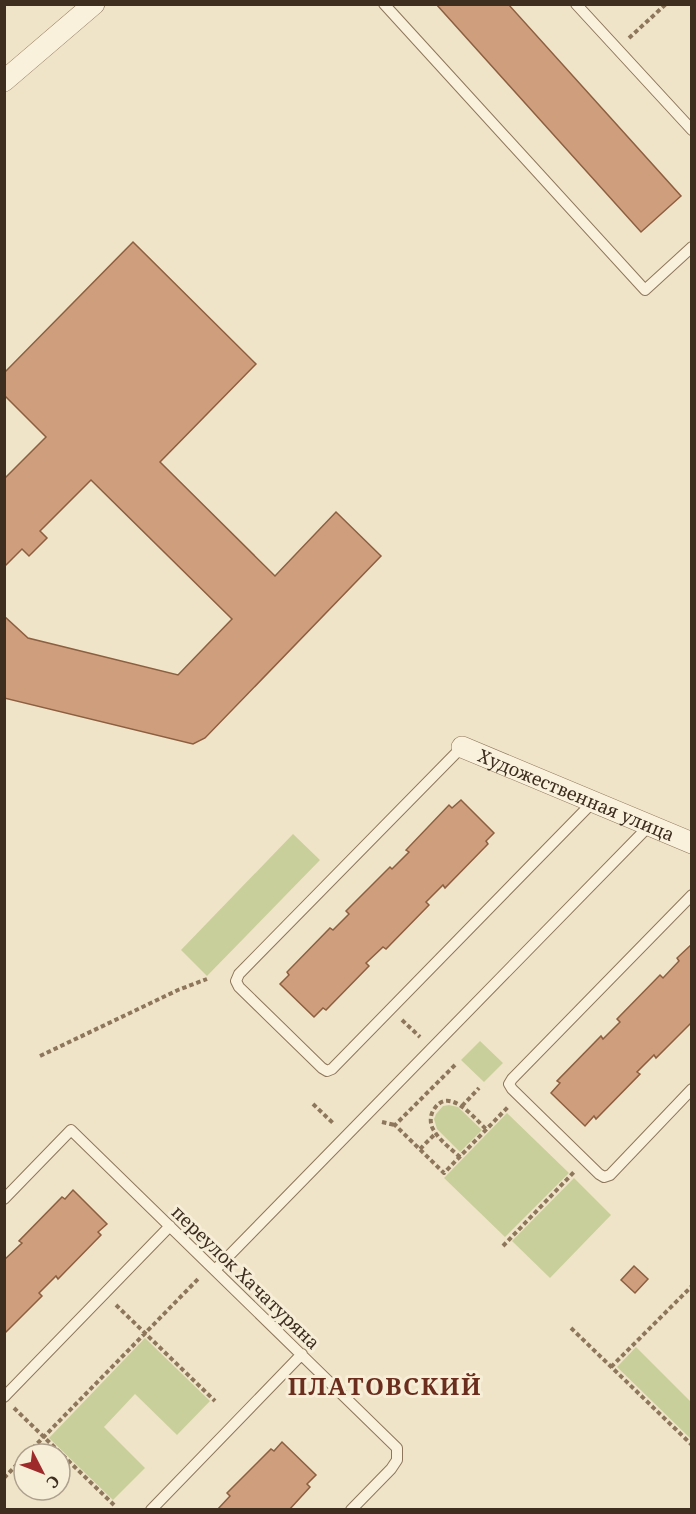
<svg xmlns="http://www.w3.org/2000/svg" width="696" height="1514" font-family="'Noto Serif',serif">
	<style>
		.green { fill: #c9cf9b }
		.building { fill: #cf9f7d; stroke: #8d5f41; stroke-width: 1.5 }
		.lines { fill: none; stroke-linecap: round; stroke-linejoin: round }
		.service-casing { stroke: #8d765c; stroke-width: 12 }
		.minor-casing { stroke: #8d765c; stroke-width: 22 }
		.path { stroke: #8d765c; stroke-width: 4; stroke-dasharray: 4.5 3; stroke-linecap: butt }
		.service { stroke: #faf1dc; stroke-width: 10 }
		.minor { stroke: #faf1dc; stroke-width: 21 }
		.labels { text-anchor: middle; dominant-baseline: central; stroke-width: 6; stroke-linejoin: round; paint-order: stroke }
		.street-label { font-size: 18px; fill: #3d2e20; stroke: #f7eed8 }
		.district-label { font-size: 24px; font-weight: bold; letter-spacing: 1.5px; fill: #6b2e1e; stroke: #f7eed8 }
	</style>
	<rect width="100%" height="100%" fill="#f0e4c8"/>
	<path class="green" d="M 293,834 L 320,860 L 207,976 L 181,950 Z
		M 480,1041 L 503,1063 L 484,1082 L 461,1060 Z
		M 449,1105 L 458,1107 L 482,1130 L 460,1152 L 437,1129 L 434,1119 L 436,1114 L 443,1106 Z
		M 507,1113 L 569,1173 L 505,1237 L 444,1178 Z
		M 574,1178 L 611,1215 L 550,1278 L 512,1241 Z
		M 145,1338 L 210,1401 L 177,1435 L 135,1394 L 104,1427 L 145,1468 L 113,1500 L 49,1438 Z
		M 636,1347 L 691,1402 L 691,1439 L 617,1367 Z"/>
	<path class="building" d="M 436,4 L 508,4 L 681,196 L 641,232 Z
		M 133,242 L 256,364 L 160,462 L 275,576 L 336,512 L 381,556 L 205,738 L 193,744 L 4,698 L 4,616 L 28,638 L 178,675 L 232,619 L 91,480 L 40,531 L 47,538 L 29,556 L 22,549 L 4,567 L 4,479 L 46,437 L 4,395 L 4,373 Z
		M 461,800 L 494,833 L 486,841 L 488,844 L 445,888 L 443,885 L 426,902 L 429,905 L 386,949 L 383,947 L 366,963 L 369,966 L 326,1010 L 323,1008 L 314,1017 L 280,984 L 289,975 L 287,972 L 330,928 L 333,930 L 349,914 L 346,911 L 390,867 L 392,869 L 409,852 L 406,850 L 449,805 L 452,808 Z
		M 692,944 L 692,1022 L 656,1058 L 654,1055 L 637,1072 L 640,1074 L 596,1119 L 594,1116 L 585,1126 L 551,1093 L 560,1083 L 557,1081 L 601,1036 L 603,1039 L 620,1022 L 617,1019 L 660,975 L 663,978 L 679,961 L 677,958 Z
		M 73,1190 L 107,1224 L 98,1232 L 101,1235 L 58,1279 L 56,1276 L 39,1293 L 42,1296 L 4,1334 L 4,1260 L 22,1243 L 19,1241 L 62,1197 L 65,1199 Z
		M 634,1266 L 648,1279 L 635,1293 L 621,1280 Z
		M 282,1442 L 316,1475 L 307,1484 L 310,1487 L 289,1510 L 217,1510 L 230,1496 L 227,1493 L 271,1449 L 274,1451 Z"/>
	<g class="lines">
		<defs>
			<path id="service" d="M 384,4 L 645,290 L 692,247
				M 576,4 L 692,130
				M 462,747 L 239,974 L 236,981 L 239,987 L 322,1068 L 327,1071 L 332,1069 L 593,802
				M 692,895 L 512,1079 L 509,1084 L 512,1089 L 599,1174 L 604,1177 L 610,1175 L 692,1089
				M 4,1199 L 71,1130 L 397,1448 L 397,1460 L 391,1469 L 351,1510
				M 215,1270 L 650,825
				M 4,1397 L 170,1226
				M 151,1510 L 302,1354"/>
			<g id="minor">
				<path d="M 4,81 L 94,4"/>
				<path id="s1" d="M 462,747 L 692,843"/>
			</g>
		</defs>
		<use href="#service" class="service-casing"/>
		<use href="#minor" class="minor-casing"/>
		<path class="path" d="M 629,38 L 666,4
			M 402,1020 L 420,1037
			M 40,1056 L 178,990 L 207,979
			M 455,1065 L 395,1125 L 444,1173 L 508,1107
			M 313,1104 L 334,1124
			M 462,1106 L 479,1088
			M 382,1122 L 395,1125
			M 420,1149 L 436,1133
			M 460,1157 C 451,1149 439,1140 433,1129 C 430,1124 430,1116 433,1111 C 448,1084 474,1118 486,1129
			M 503,1246 L 574,1172
			M 116,1305 L 215,1401
			M 571,1328 L 692,1445
			M 611,1367 L 692,1286
			M 14,1408 L 114,1505
			M 27,1454 L 200,1277
			M 4,1478 L 24,1457"/>
		<use href="#service" class="service"/>
		<use href="#minor" class="minor"/>
	</g>
	<g class="labels">
		<g class="street-label">
			<text stroke="none"><textPath href="#s1" startOffset="124">Художественная улица</textPath></text>
			<text transform="translate(246 1277) rotate(44)">переулок Хачатуряна</text>
		</g>
		<g class="district-label">
			<text x="385" y="1385">ПЛАТОВСКИЙ</text>
		</g>
	</g>
	<rect width="696" height="1514" fill="none" stroke="#3d2e20" stroke-width="12"/>
	<g transform="translate(42 1472) rotate(132)"><circle r="28" fill="#f7eed8" stroke="#ada18e" stroke-width="1.5"/>
	<path d="M0-4.5L10 22L0 15L-10 22Z" fill="#9e2a2b"/>
	<text y="-9" font-size="16" font-weight="bold" text-anchor="middle" fill="#3d2e20">С</text>
	</g>
</svg>
